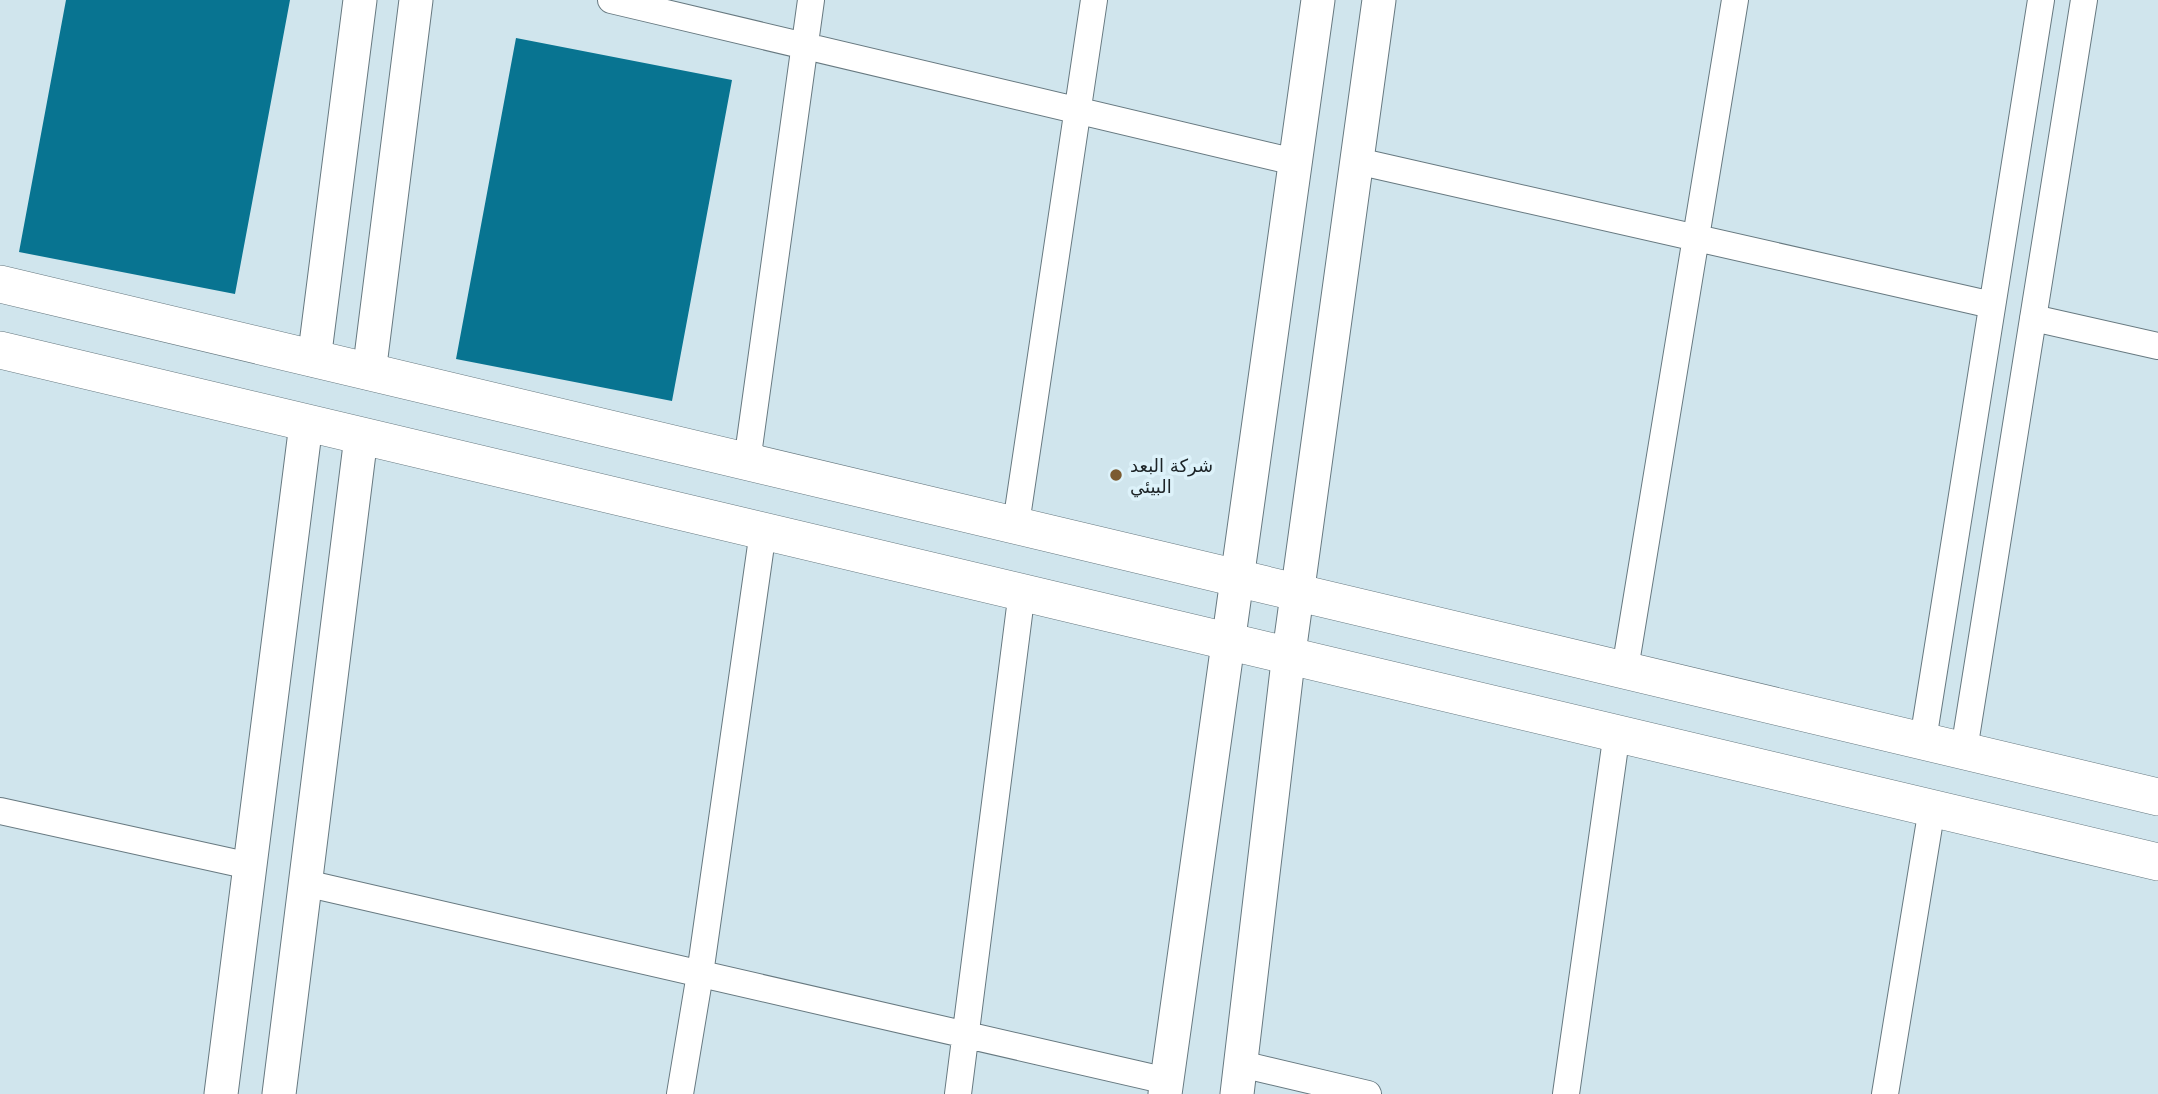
<svg xmlns="http://www.w3.org/2000/svg" width="2158" height="1094" font-family="'DejaVu Sans',Vazirmatn,sans-serif">
	<style>
		.building { fill: #087491 }
		.lines { fill: none; stroke-linecap: round; stroke-linejoin: round }
		.minor-casing { stroke: #677980; stroke-width: 28 }
		.tertiary-casing { stroke: #677980; stroke-width: 35 }
		.secondary-casing { stroke: #677980; stroke-width: 38 }
		.minor { stroke: #fff; stroke-width: 26 }
		.tertiary { stroke: #fff; stroke-width: 33 }
		.secondary { stroke: #fff; stroke-width: 37 }
		.poi-dot { fill: #7b5b31; stroke: #ddf2fa; stroke-width: 2.5 }
		.labels { text-anchor: middle; dominant-baseline: central; stroke-width: 7; stroke-linejoin: round; paint-order: stroke }
		.poi-label { font-size: 18px; fill: #1c2326; stroke: #ddf2fa; text-anchor: start }
	</style>
	<rect width="100%" height="100%" fill="#d0e5ed"/>
	<path class="building" d="M 66,0 L 290,0 L 235,294 L 19,252 Z
		M 516,38 L 732,80 L 672,401 L 456,359 Z"/>
	<g class="lines">
		<defs>
			<path id="minor" d="M 611,0 L 1295,162
				M 1357,161 L 1992,305
				M 2033,318 L 2158,346
				M 747,462 L 811,0
				M 1016,524 L 1094,0
				M 1625,669 L 1735,0
				M 1923,740 L 2041,0
				M 1964,750 L 2084,0
				M 0,811 L 250,866
				M 305,883 L 1167,1081
				M 1241,1064 L 1368,1094
				M 680,1094 L 700,974 L 763,531
				M 958,1094 L 1022,591
				M 1566,1094 L 1617,732
				M 1885,1094 L 1932,808"/>
			<path id="tertiary" d="M 314,360 L 360,0
				M 369,373 L 416,0
				M 221,1094 L 306,424
				M 279,1094 L 361,437
				M 1165,1094 L 1318,0
				M 1237,1094 L 1289,653 L 1379,0"/>
			<path id="secondary" d="M 0,284 C 719,457 1439,624 2158,797
				M 0,350 C 719,524 1439,688 2158,862"/>
		</defs>
		<use href="#minor" class="minor-casing"/>
		<use href="#tertiary" class="tertiary-casing"/>
		<use href="#secondary" class="secondary-casing"/>
		<use href="#minor" class="minor"/>
		<use href="#tertiary" class="tertiary"/>
		<use href="#secondary" class="secondary"/>
	</g>
	<circle class="poi-dot" cx="1116" cy="475" r="7"/>
	<g class="labels">
		<g class="poi-label">
			<text x="1130" y="465">ِشركة البعد<tspan x="1130" dy="21">البيئي</tspan></text>
		</g>
	</g>
</svg>
